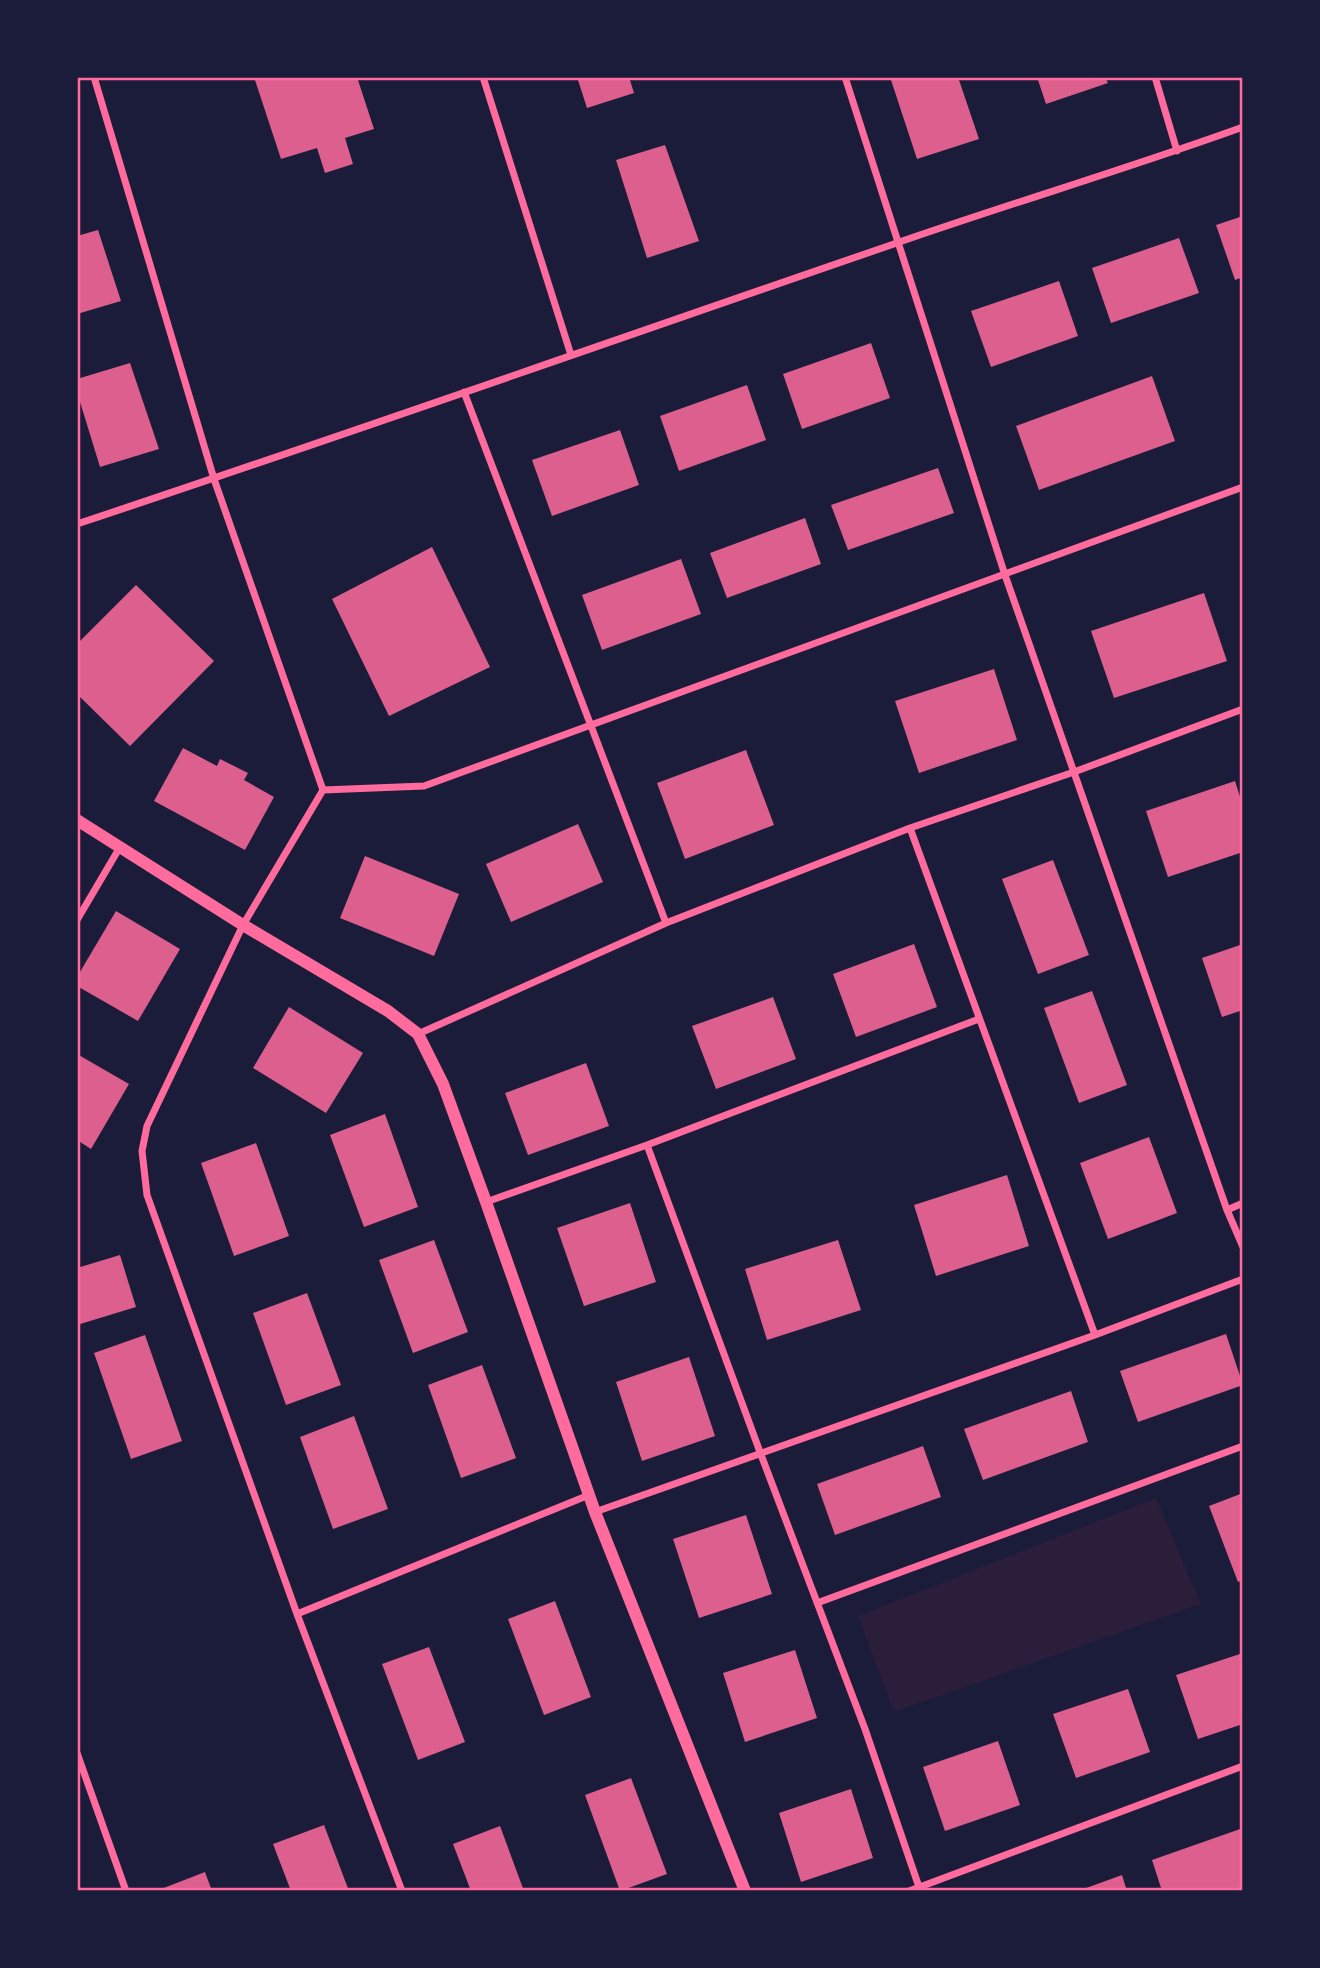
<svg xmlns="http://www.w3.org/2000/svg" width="1320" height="1968" font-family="'PT Serif',serif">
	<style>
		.green { fill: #2a1e3b }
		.building { fill: #dd5f8e }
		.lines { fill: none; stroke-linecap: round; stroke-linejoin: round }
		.minor { stroke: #ff6b9d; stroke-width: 7 }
		.tertiary { stroke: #ff6b9d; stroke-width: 12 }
		.neatline { fill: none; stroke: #ff6b9d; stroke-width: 2.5 }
	</style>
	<rect width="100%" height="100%" fill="#1b1b3a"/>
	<path class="green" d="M 1156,1498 L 1201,1604 L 894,1712 L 858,1616 Z"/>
	<path class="building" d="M 254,77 L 357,77 L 374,129 L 345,138 L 353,164 L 325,173 L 317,148 L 281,159 Z
		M 577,77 L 629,77 L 634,93 L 587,108 Z
		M 890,77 L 958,77 L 979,139 L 917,159 Z
		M 1037,77 L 1105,77 L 1108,83 L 1046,104 Z
		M 665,145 L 699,241 L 647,258 L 616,160 Z
		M 1243,216 L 1243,277 L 1235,280 L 1216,225 Z
		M 98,230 L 121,301 L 77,314 L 77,236 Z
		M 1179,238 L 1199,293 L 1111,323 L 1092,268 Z
		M 1059,281 L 1078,336 L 991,367 L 971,311 Z
		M 871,343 L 890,398 L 802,429 L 783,374 Z
		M 130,363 L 159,449 L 100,467 L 77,392 L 77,379 Z
		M 1152,376 L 1175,441 L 1039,490 L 1016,426 Z
		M 747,385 L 766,440 L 679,471 L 660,416 Z
		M 620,430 L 639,485 L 552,516 L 532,460 Z
		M 938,468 L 954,513 L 848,550 L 831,505 Z
		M 805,518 L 821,564 L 727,598 L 710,553 Z
		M 432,547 L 490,667 L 389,716 L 332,599 Z
		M 681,559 L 701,614 L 602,650 L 582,595 Z
		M 136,585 L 214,661 L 130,746 L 77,694 L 77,644 Z
		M 1204,593 L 1227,661 L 1114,698 L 1091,631 Z
		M 994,669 L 1017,740 L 919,773 L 895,701 Z
		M 183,748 L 217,766 L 220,759 L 248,773 L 244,780 L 274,797 L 245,850 L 154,801 Z
		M 746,750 L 774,825 L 685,859 L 657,783 Z
		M 1235,781 L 1243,806 L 1243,852 L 1168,877 L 1146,811 Z
		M 578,824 L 603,882 L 511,922 L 486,864 Z
		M 365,856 L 459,894 L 434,956 L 340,918 Z
		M 1053,860 L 1089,955 L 1038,974 L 1002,879 Z
		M 116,911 L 180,949 L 138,1021 L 77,986 L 77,977 Z
		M 914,944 L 937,1007 L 856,1037 L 833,974 Z
		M 1243,944 L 1243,1010 L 1222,1017 L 1202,958 Z
		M 1092,991 L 1127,1085 L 1079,1103 L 1044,1008 Z
		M 773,997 L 796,1059 L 716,1089 L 692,1026 Z
		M 289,1007 L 363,1053 L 326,1113 L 253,1068 Z
		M 77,1054 L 129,1084 L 91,1149 L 77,1140 Z
		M 586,1063 L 609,1126 L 528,1155 L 505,1093 Z
		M 385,1114 L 418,1207 L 364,1227 L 330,1135 Z
		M 1149,1137 L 1177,1213 L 1108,1239 L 1080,1163 Z
		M 256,1143 L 289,1236 L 234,1256 L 201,1163 Z
		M 1007,1175 L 1029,1246 L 936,1276 L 914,1205 Z
		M 630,1203 L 656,1282 L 584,1306 L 557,1228 Z
		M 434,1240 L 468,1332 L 413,1353 L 379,1260 Z
		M 838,1240 L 861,1310 L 767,1340 L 745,1269 Z
		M 120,1255 L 136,1307 L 77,1325 L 77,1268 Z
		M 307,1293 L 341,1385 L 286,1405 L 253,1313 Z
		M 1226,1334 L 1243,1385 L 1138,1422 L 1120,1371 Z
		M 145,1335 L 182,1441 L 131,1459 L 94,1353 Z
		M 689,1357 L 715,1436 L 642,1461 L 616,1382 Z
		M 482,1365 L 516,1458 L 461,1478 L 428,1385 Z
		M 1071,1391 L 1088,1442 L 983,1480 L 964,1429 Z
		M 354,1416 L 388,1509 L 333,1529 L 300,1437 Z
		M 923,1446 L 941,1497 L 835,1535 L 817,1484 Z
		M 1243,1493 L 1243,1580 L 1238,1582 L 1209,1506 Z
		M 746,1515 L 772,1594 L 699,1618 L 673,1539 Z
		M 555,1601 L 591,1697 L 544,1715 L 508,1619 Z
		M 429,1647 L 465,1742 L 418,1760 L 382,1664 Z
		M 795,1650 L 817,1718 L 745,1742 L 723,1673 Z
		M 1243,1653 L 1243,1724 L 1198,1739 L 1176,1675 Z
		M 1128,1689 L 1150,1752 L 1076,1778 L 1053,1714 Z
		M 998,1741 L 1020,1805 L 945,1831 L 923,1767 Z
		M 631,1778 L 667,1874 L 620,1891 L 585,1795 Z
		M 851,1789 L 873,1858 L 801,1882 L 779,1813 Z
		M 324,1825 L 349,1891 L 291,1891 L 273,1844 Z
		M 500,1826 L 524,1891 L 471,1891 L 453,1844 Z
		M 1243,1828 L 1243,1891 L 1162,1891 L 1152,1860 Z
		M 205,1872 L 212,1891 L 156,1891 Z
		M 1122,1875 L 1127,1891 L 1078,1891 Z"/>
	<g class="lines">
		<path class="minor" d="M 94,77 L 214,479 L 323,790 L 424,786 L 1243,487
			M 483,77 L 571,355
			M 845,77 L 1005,575 L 1227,1210 L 1243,1247
			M 1155,77 L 1177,151
			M 464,392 L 666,923
			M 77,524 C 349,434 620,338 891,245 C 1008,204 1127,169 1243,127
			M 323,790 L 243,925 L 147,1126 L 142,1151 L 147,1195 L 297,1614 L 402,1891
			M 910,828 L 1095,1335
			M 77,920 L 120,847
			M 418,1034 L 666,923 L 910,828 L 1074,772 L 1243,709
			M 647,1145 L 760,1452 L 865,1729 L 919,1887
			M 486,1202 L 647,1145 L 979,1019
			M 1227,1210 L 1243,1203
			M 595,1512 L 1095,1335 L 1243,1279
			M 817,1603 L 1243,1446
			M 297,1614 L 589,1495
			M 77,1753 L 126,1891
			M 909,1891 L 1243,1766"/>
		<path class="tertiary" d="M 77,820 L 243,925 L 388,1011 L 418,1034 L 443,1084 L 486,1202 L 595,1512 L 745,1891"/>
	</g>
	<rect width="1320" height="1968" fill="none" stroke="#1b1b3a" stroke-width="158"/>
	<rect x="79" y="79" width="1162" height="1810" class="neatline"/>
</svg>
